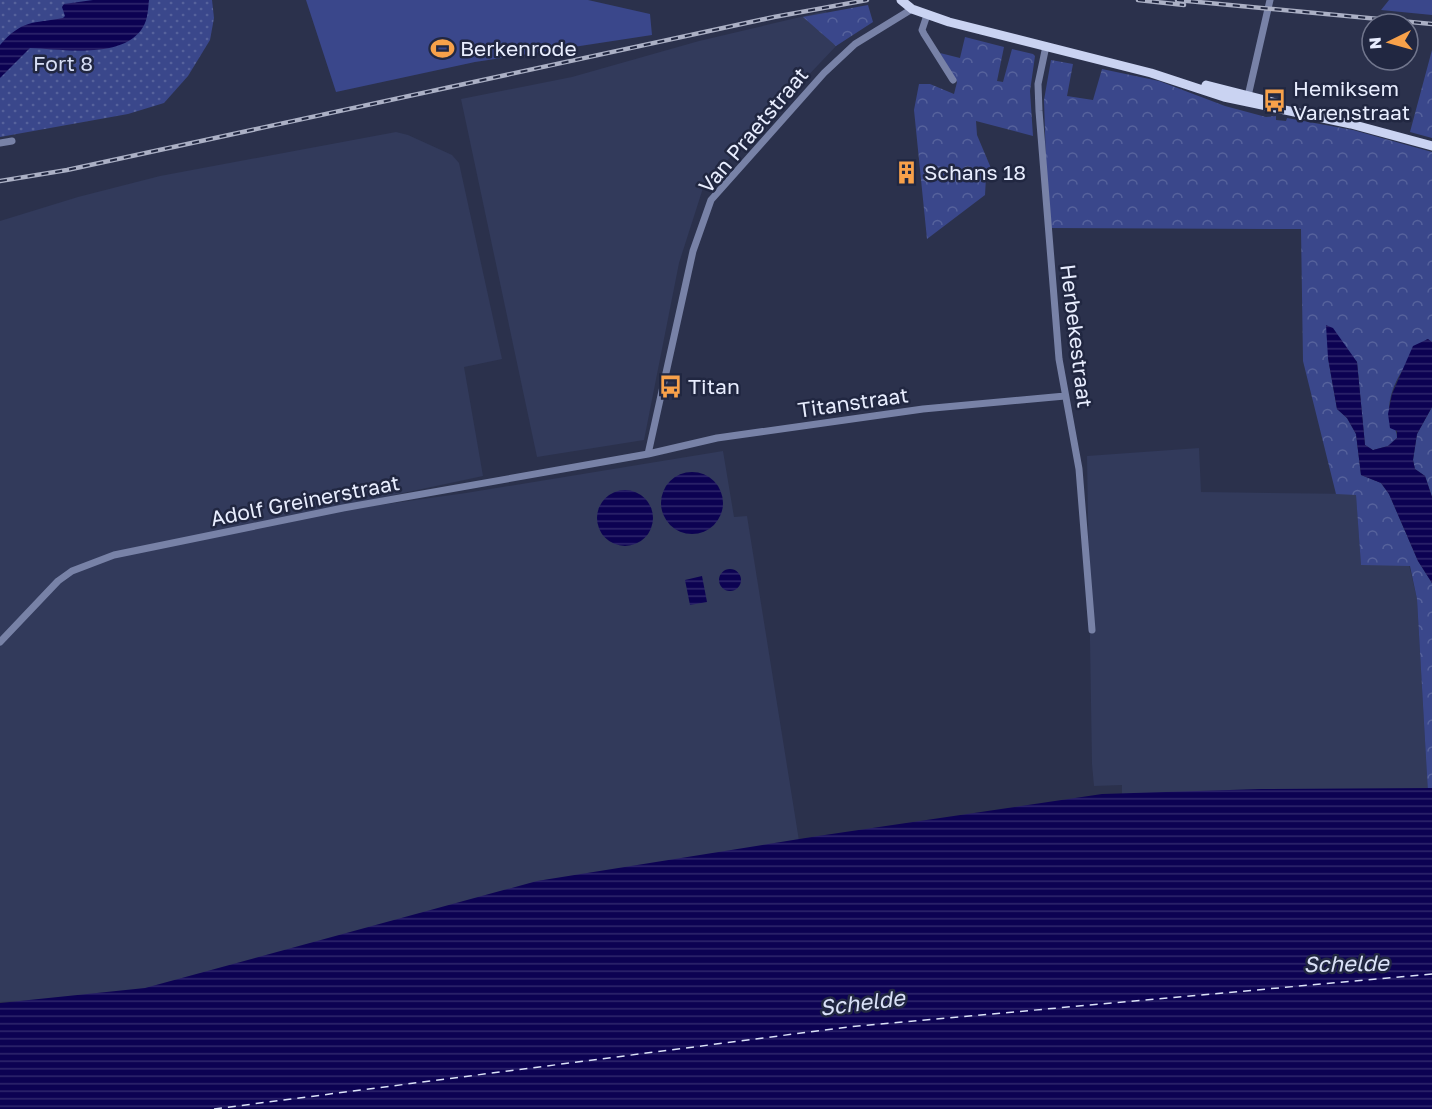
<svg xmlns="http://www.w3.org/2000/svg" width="1432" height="1109" font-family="'Golos Text',sans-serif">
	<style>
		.built { fill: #323a5b }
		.forest { fill: url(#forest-crowns) }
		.park { fill: url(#park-dots) }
		.garden { fill: #3a478b }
		.water { fill: url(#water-rules) }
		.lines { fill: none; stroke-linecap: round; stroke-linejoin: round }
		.ferry { stroke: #dae1f8; stroke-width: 1.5; stroke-dasharray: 8 6; stroke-linecap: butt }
		.minor { stroke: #7882a7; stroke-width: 7 }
		.major { stroke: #cad3f2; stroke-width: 9 }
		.rail-casing { stroke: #abb0c5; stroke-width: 4.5 }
		.rail { stroke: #212741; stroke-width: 2; stroke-dasharray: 7; stroke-linecap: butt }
		.labels { text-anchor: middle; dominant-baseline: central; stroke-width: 5; stroke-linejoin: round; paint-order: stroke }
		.poi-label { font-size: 21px; fill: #e8edfe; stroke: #212741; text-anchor: start }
		.park-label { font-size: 21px; fill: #d7def5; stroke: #212741 }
		.street-label { font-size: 21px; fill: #e8edfe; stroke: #212741 }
		.water-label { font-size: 22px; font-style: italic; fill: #dae1f8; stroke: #212741 }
	</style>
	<defs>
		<pattern id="forest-crowns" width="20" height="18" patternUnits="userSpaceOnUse" patternTransform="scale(1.5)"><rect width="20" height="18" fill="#3a478b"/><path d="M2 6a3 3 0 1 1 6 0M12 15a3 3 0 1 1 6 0" fill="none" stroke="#56629c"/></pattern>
		<pattern id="park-dots" width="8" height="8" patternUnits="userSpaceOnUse" patternTransform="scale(1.5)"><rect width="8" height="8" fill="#3a478b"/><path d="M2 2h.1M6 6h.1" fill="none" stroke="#56629c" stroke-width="1.8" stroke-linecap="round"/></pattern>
		<pattern id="water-rules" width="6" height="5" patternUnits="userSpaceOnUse" patternTransform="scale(1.5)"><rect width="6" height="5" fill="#0c0252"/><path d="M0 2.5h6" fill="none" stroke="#2f276c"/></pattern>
	</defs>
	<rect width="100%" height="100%" fill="#2b314c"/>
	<path class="built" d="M 826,11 L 839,43 L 704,185 L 679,263 L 644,440 L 537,457 L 461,99 L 572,77 L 699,41 Z
		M 396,132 L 408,135 L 452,155 L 459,163 L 502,359 L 464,367 L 483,476 L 286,518 L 466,493 L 723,451 L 734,517 L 747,516 L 800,847 L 154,995 L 0,1002 L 0,221 L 78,197 L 160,176 Z
		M 1199,448 L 1201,492 L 1356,494 L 1361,564 L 1409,565 L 1417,599 L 1428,793 L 1122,826 L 1122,785 L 1094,786 L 1092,764 L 1087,456 Z"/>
	<path class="forest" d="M 868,5 L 873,22 L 836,46 L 803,17 Z
		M 965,37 L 1004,47 L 997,81 L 1003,82 L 1012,49 L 1033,54 L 1035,56 L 1030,91 L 1033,136 L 976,121 L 977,135 L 993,173 L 986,177 L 985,195 L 927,239 L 914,110 L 919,84 L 930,84 L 954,94 L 957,82 L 940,53 L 960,58 Z
		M 1432,50 L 1432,138 L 1410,132 Z
		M 1051,60 L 1073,64 L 1067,96 L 1093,100 L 1102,69 L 1159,81 L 1225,106 L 1266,117 L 1276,116 L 1276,120 L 1286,121 L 1287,118 L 1353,130 L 1432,152 L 1432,342 L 1427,339 C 1410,359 1389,382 1389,412 C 1389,421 1397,428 1397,438 L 1388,446 L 1373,450 L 1365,445 L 1357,362 L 1347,350 L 1328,358 L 1337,409 L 1347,418 L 1356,434 L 1361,475 L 1381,483 L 1389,494 L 1418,561 L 1432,583 L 1432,793 L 1428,793 L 1417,599 L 1410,566 L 1361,565 L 1356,495 L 1336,494 L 1303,361 L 1301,229 L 1048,228 L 1044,100 Z
		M 1432,407 L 1432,497 L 1425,476 L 1415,469 L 1413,460 L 1417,434 Z"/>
	<path class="park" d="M 0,0 L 212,0 L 214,18 L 210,40 L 188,76 L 164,103 L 128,114 L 0,137 Z"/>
	<path class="garden" d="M 306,0 L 588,0 L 650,14 L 652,35 L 475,62 L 336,92 Z
		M 1389,0 L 1432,0 L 1432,15 L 1381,10 Z"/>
	<path class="water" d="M 93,0 L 149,0 C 148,9 148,19 143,27 C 124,60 61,49 30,48 L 0,78 L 0,45 C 23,19 32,24 63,18 L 65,16 L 62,7 L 64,4 Z
		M 1326,325 L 1333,328 L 1357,362 L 1365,445 L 1373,450 L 1388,446 L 1397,438 L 1397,431 L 1390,428 L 1388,414 L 1392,394 L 1413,346 L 1428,339 L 1432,342 L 1432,407 L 1417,434 L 1413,460 L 1415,469 L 1425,476 L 1432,497 L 1432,583 L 1418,561 L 1389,494 L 1381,483 L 1361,475 L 1356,434 L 1347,418 L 1337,409 L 1328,358 Z
		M661 503a31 31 0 1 1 62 0a31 31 0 1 1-62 0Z
		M597 518a28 28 0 1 1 56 0a28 28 0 1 1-56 0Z
		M719 580a11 11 0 1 1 22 0a11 11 0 1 1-22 0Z
		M 702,576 L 707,602 L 690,605 L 685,580 Z
		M 1432,788 L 1432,1109 L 0,1109 L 0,1003 L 145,988 L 537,881 L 818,836 L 1102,794 L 1261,789 Z"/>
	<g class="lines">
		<path class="ferry" d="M 214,1109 L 848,1027 L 1432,974"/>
		<path class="minor" d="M 927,15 L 922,30 L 924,34 L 953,80
			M 1046,46 L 1038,84 L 1039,111 L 1059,359 L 1079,469 L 1092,630
			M 1248,96 L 1270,0
			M 0,143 L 12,141
			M 648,454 L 693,251 L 711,200 L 824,73 L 855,44 L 912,9
			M 0,642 L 58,581 L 72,571 L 114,555 L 343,508 L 648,454 L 717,438 L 923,409 L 1065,396"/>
		<path class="major" d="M 901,0 L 912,9 L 949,22 L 1151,73 L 1224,97 L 1351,124 L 1432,146
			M 1206,85 L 1280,104"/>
		<defs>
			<path id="rail" d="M 1138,0 L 1184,5
				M 1177,0 L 1432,24
				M 0,181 L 67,170 L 774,17 L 867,0"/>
		</defs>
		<use href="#rail" class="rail-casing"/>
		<use href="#rail" class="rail"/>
	</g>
	<defs>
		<symbol id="stadium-bare" viewBox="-9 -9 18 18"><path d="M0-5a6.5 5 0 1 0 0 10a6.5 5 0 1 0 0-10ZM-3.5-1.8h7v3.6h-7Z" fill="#f8a14a" stroke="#212741" stroke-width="2.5" paint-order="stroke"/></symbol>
		<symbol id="bus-bare" viewBox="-9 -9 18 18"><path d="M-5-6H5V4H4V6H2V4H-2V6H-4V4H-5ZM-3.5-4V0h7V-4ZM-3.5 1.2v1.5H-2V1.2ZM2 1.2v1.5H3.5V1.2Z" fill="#f8a14a" stroke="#212741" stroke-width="2.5" paint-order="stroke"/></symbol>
		<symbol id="building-bare" viewBox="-9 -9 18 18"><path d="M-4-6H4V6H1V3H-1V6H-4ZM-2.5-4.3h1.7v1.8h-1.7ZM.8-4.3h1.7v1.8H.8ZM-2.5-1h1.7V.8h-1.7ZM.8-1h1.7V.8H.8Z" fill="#f8a14a" stroke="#212741" stroke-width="2.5" paint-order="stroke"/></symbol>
	</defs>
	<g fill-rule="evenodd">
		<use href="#stadium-bare" x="426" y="32" width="33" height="33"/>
		<use href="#bus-bare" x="1258" y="84" width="33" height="33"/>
		<use href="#building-bare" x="890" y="156" width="33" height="33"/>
		<use href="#bus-bare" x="654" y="370" width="33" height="33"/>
	</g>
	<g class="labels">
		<g class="poi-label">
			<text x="460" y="48">Berkenrode</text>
			<text x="1293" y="88">Hemiksem<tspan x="1293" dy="24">Varenstraat</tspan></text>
			<text x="924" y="172">Schans 18</text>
			<text x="688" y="386">Titan</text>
		</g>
		<g class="park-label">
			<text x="63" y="63">Fort 8</text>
		</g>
		<g class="street-label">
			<text transform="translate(753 130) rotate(-50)">Van Praetstraat</text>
			<text transform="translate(1077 336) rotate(83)">Herbekestraat</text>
			<text transform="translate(853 402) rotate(-8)">Titanstraat</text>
			<text transform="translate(305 500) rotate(-11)">Adolf Greinerstraat</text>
		</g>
		<g class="water-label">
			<text transform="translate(1346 963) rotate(-1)">Schelde</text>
			<text transform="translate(862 1002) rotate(-7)">Schelde</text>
		</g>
	</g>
	<g transform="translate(1390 42) rotate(265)"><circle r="28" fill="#212741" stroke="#71768d" stroke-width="1.5"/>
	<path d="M0-4.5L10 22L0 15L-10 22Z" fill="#f8a14a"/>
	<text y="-9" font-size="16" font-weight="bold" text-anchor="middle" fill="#e8edfe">N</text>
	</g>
</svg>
